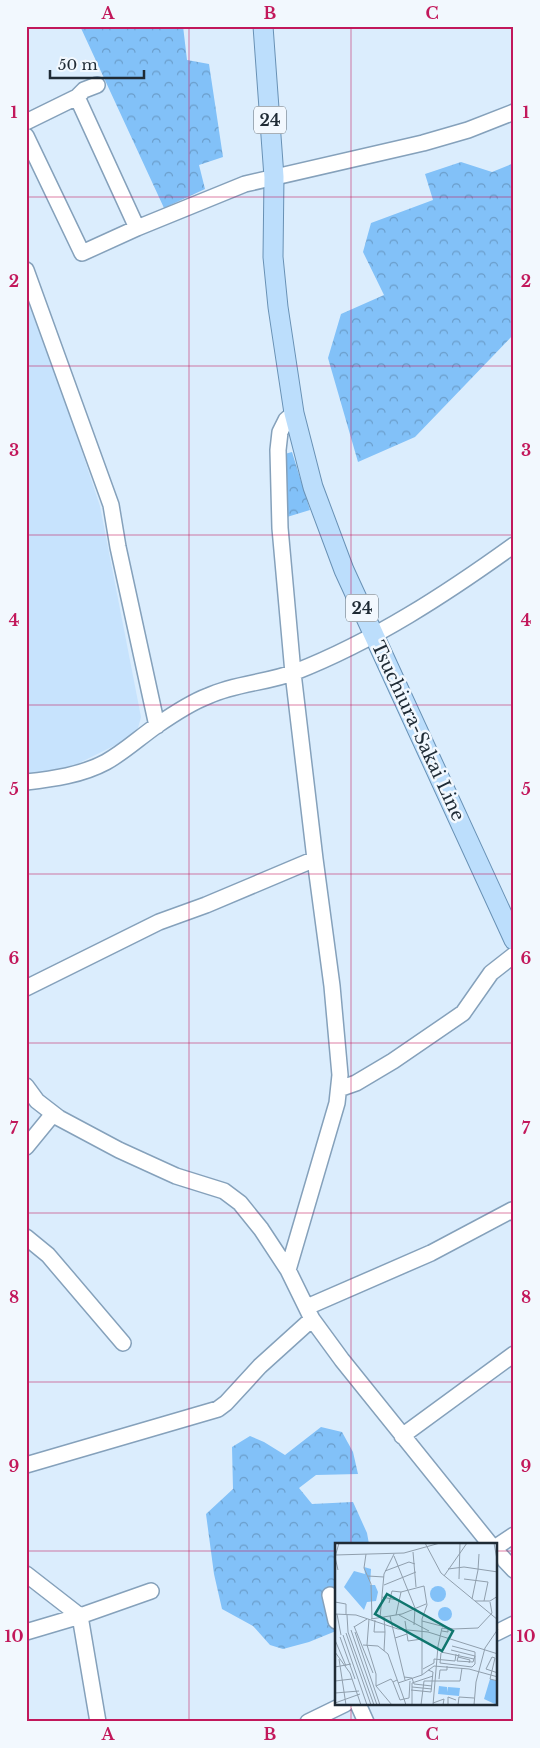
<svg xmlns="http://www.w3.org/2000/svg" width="540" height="1748" font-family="'Libre Baskerville',serif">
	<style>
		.built { fill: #c7e3fd }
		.forest { fill: url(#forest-crowns) }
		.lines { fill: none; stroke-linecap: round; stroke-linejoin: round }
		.minor-casing { stroke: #85a1bb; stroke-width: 18 }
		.major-casing { stroke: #6891b5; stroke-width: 21 }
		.minor { stroke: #fff; stroke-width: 15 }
		.major { stroke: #bcdefc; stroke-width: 19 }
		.grid { fill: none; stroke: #c2185b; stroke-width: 1; stroke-opacity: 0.55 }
		.labels { text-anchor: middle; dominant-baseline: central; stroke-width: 5; stroke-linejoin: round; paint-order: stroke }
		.shield { fill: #f2f8fe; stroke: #5e6871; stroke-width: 1 }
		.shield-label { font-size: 16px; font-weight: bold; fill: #1f2b35 }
		.street-label { font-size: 18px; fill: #1f2b35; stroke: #f2f8fe }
		.inset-road { fill: none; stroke: #909fad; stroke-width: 1 }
		.view { fill: #0f766e; fill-opacity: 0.15; stroke: #0f766e; stroke-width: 2.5 }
		.inset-edge { fill: none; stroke: #1f2b35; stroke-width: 2.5 }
		.neatline { fill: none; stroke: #c2185b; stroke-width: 2 }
		.grid-label { font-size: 16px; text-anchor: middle; font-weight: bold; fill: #c2185b }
	</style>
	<defs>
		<pattern id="forest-crowns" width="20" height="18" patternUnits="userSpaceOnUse" patternTransform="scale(1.25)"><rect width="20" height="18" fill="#82c1f8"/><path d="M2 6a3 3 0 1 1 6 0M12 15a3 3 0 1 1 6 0" fill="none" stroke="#6a9dca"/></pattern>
	</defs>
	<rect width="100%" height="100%" fill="#dbedfd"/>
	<path class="built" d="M 26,283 L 100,506 L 141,717 L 138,728 L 130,738 L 75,765 L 32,774 L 26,774 Z"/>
	<path class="forest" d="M 80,26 L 183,26 L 187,60 L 209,64 L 223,157 L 199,165 L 205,189 L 164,208 Z
		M 461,162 L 492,172 L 514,163 L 514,334 L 415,437 L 358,462 L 328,358 L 341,314 L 384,295 L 363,252 L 371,223 L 433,200 L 425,174 Z
		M 292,452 L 310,510 L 287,517 L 281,455 Z
		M 321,1427 L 342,1432 L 353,1452 L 358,1474 L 316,1475 L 299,1488 L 312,1504 L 353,1502 L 367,1533 L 369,1544 L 336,1544 L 336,1631 L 309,1642 L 283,1649 L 270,1645 L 253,1626 L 222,1609 L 214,1574 L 206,1514 L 233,1489 L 232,1447 L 250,1436 L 264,1442 L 285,1455 Z"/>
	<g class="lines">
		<defs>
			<path id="minor" d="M 77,97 L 84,90 L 97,85
				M 26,122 L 77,97 L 137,228
				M 26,136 L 82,253 L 137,228 L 245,184 L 423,143 L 468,130 L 514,112
				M 26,270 L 111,505 L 118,547 L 157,726
				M 26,782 C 53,779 82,775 106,762 C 124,752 139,738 156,726 C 169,717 192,702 208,696 C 236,683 267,683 295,672 C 374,641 446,594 514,545
				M 26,988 L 159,922 L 206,905 L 315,859
				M 26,1086 L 37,1101 L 59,1118 L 119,1150 L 176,1176 L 224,1191 L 240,1203 L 261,1229 L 288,1270 L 312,1319 L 342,1360 L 490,1544
				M 339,1089 L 356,1083 L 393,1061 L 463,1013 L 491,973 L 514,955
				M 26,1147 L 53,1114
				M 26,1237 L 48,1255 L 123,1343
				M 288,1270 L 337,1103 L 340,1075 L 332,986 L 315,859 L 293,673 L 280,528 L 278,450 L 280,432 L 286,420 L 294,413
				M 307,1307 L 431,1253 L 512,1210 L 514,1213
				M 402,1436 L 514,1354
				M 26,1465 L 218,1409 L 226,1403 L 260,1366 L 312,1319
				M 496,1547 L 514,1535
				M 496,1551 L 514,1570
				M 26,1574 L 80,1616 L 98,1722
				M 330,1595 L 336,1621
				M 26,1632 L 80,1616 L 151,1591
				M 496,1633 L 514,1624
				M 358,1704 L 366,1722
				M 308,1722 L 345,1704"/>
			<path id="major" d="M 263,26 L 274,177 L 273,257 L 278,307 L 294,413 L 313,487 L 344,570 L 514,940"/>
		</defs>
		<use href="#minor" class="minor-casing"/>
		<use href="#major" class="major-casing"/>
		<use href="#minor" class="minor"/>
		<use href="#major" class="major"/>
	</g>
	<path class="grid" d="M 189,26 L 189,1722M 351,26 L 351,1544M 26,197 L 514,197M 26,366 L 514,366M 26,535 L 514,535M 26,705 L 514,705M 26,874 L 514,874M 26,1043 L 514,1043M 26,1213 L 514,1213M 26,1382 L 514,1382M 26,1551 L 336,1551M 496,1551 L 514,1551M 351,1704 L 351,1722"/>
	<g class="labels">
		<g class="shield">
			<rect x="254" y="106.5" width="32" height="27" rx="4"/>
			<rect x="346" y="594.5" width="32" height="27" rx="4"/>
		</g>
		<g class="shield-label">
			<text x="270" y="120">24</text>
			<text x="362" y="608">24</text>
		</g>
		<g class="street-label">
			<text transform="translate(418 731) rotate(65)">Tsuchiura-Sakai Line</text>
		</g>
	</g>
	<g transform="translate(335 1543)">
		<rect width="162" height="162" fill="#dbedfd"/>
		<path d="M95 51a8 8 0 1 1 16 0a8 8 0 1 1-16 0Z" fill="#82c1f8"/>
		<path d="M 29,24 L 36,26 L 35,42 L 40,42 L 43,49 L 41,58 L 32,59 L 29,67 L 9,44 L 19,28 L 30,31 ZM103 71a7 7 0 1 1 14 0a7 7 0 1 1-14 0ZM 155,136 L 162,138 L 162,162 L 149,156 Z" fill="#82c1f8"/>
		<path d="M 104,143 L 112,144 L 112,149 L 113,144 L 125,145 L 124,153 L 103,151 Z" fill="#82c1f8"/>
		<path class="inset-road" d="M 90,0 L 106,30 L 163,77M 159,0 L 163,22M 78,9 L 81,44M 31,11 L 29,25 L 36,41 L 37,76M 0,12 L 69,10 L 105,0M 59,13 L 80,65 L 79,82M 113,26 L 129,24 L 163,29M 3,27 L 0,14 L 4,0M 143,27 L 144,11M 50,28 L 74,19 L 80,21M 33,33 L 49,34M 109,33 L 132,0M 124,36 L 125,0M 129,36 L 153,39 L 149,58M 49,42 L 81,29M 47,54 L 62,57M 137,56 L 143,27M 140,58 L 155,58 L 163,53M 0,59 L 11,61 L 11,71M 54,60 L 57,48 L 66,49M 0,71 L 21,72 L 63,86 L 93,89 L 163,111M 2,71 L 6,92M 12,72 L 13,89 L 39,162M 61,72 L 66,49 L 89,43 L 92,62 L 87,76 L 87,132M 64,72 L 94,88M 55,73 L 60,95 L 72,91M 49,74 L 50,89M 45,75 L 49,31 L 59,11M 34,76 L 32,102 L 41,131 L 41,143 L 57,162M 36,76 L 67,71 L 91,61M 40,77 L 39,89 L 50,89 L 49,108M 70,78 L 73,98 L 87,96M 87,78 L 118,86 L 143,85 L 157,70 L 155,59M 19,83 L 38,130M 19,84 L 32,76M 16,87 L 42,162M 20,89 L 45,162M 11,90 L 36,162M 8,92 L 32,162M 5,94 L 20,136M 60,95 L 70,137M 0,97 L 11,123M 28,102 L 43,103 L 53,111 L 69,156M 116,107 L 140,113 L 138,119 L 122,118 L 124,111M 0,109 L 15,130 L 26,162M 106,109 L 139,116M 106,110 L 105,120 L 137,124 L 140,121 L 140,109 L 117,103M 123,114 L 135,117 L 134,120M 157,114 L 160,115 L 155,136 L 163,138M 157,114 L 151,126 L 163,130M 4,116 L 11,162M 0,124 L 16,121M 88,126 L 99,120 L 99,116 L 120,118 L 121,111M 69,134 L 77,135 L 79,141 L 97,143M 104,136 L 105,127 L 112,127 L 112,123M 62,137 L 58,139 L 65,157 L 69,156M 0,138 L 17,136M 63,140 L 87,132 L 99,123 L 134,126 L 163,134M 41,143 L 56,136 L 58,139M 77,144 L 97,146M 76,147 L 96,149 L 98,129 L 93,127M 0,150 L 24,148M 0,160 L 25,151M 98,160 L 109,156 L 108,162M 71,162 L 69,156 L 74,155 L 75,138M 77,162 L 77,140 L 98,133M 86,162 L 89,138 L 125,138 L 127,125M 98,162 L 103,103 L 107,85 L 113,86 L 113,89 L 107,88M 113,162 L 113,154 L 121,157M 123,162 L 124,154 L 139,155M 139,162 L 141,139 L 150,105 L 163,86"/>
		<path class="view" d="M 52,51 L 118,88 L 107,108 L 40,71 Z"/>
		<rect width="162" height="162" class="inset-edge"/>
	</g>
	<rect width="540" height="1748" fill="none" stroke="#f2f8fe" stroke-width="55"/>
	<path d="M50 70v8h94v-8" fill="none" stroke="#1f2b35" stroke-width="2.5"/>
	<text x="58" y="70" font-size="15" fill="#1f2b35" stroke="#f2f8fe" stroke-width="4" paint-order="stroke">50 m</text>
	<rect x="28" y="28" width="484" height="1692" class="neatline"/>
	<g class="grid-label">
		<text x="108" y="19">A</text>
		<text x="270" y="19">B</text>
		<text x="432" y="19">C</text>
		<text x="14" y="118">1</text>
		<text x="526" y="118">1</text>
		<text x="14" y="287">2</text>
		<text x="526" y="287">2</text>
		<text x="14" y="456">3</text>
		<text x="526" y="456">3</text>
		<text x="14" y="626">4</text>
		<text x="526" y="626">4</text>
		<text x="14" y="795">5</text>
		<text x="526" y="795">5</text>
		<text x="14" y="964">6</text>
		<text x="526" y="964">6</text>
		<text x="14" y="1134">7</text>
		<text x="526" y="1134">7</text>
		<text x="14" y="1303">8</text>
		<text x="526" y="1303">8</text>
		<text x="14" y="1472">9</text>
		<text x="526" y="1472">9</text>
		<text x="14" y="1642">10</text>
		<text x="526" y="1642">10</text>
		<text x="108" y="1740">A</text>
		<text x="270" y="1740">B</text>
		<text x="432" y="1740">C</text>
	</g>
</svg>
